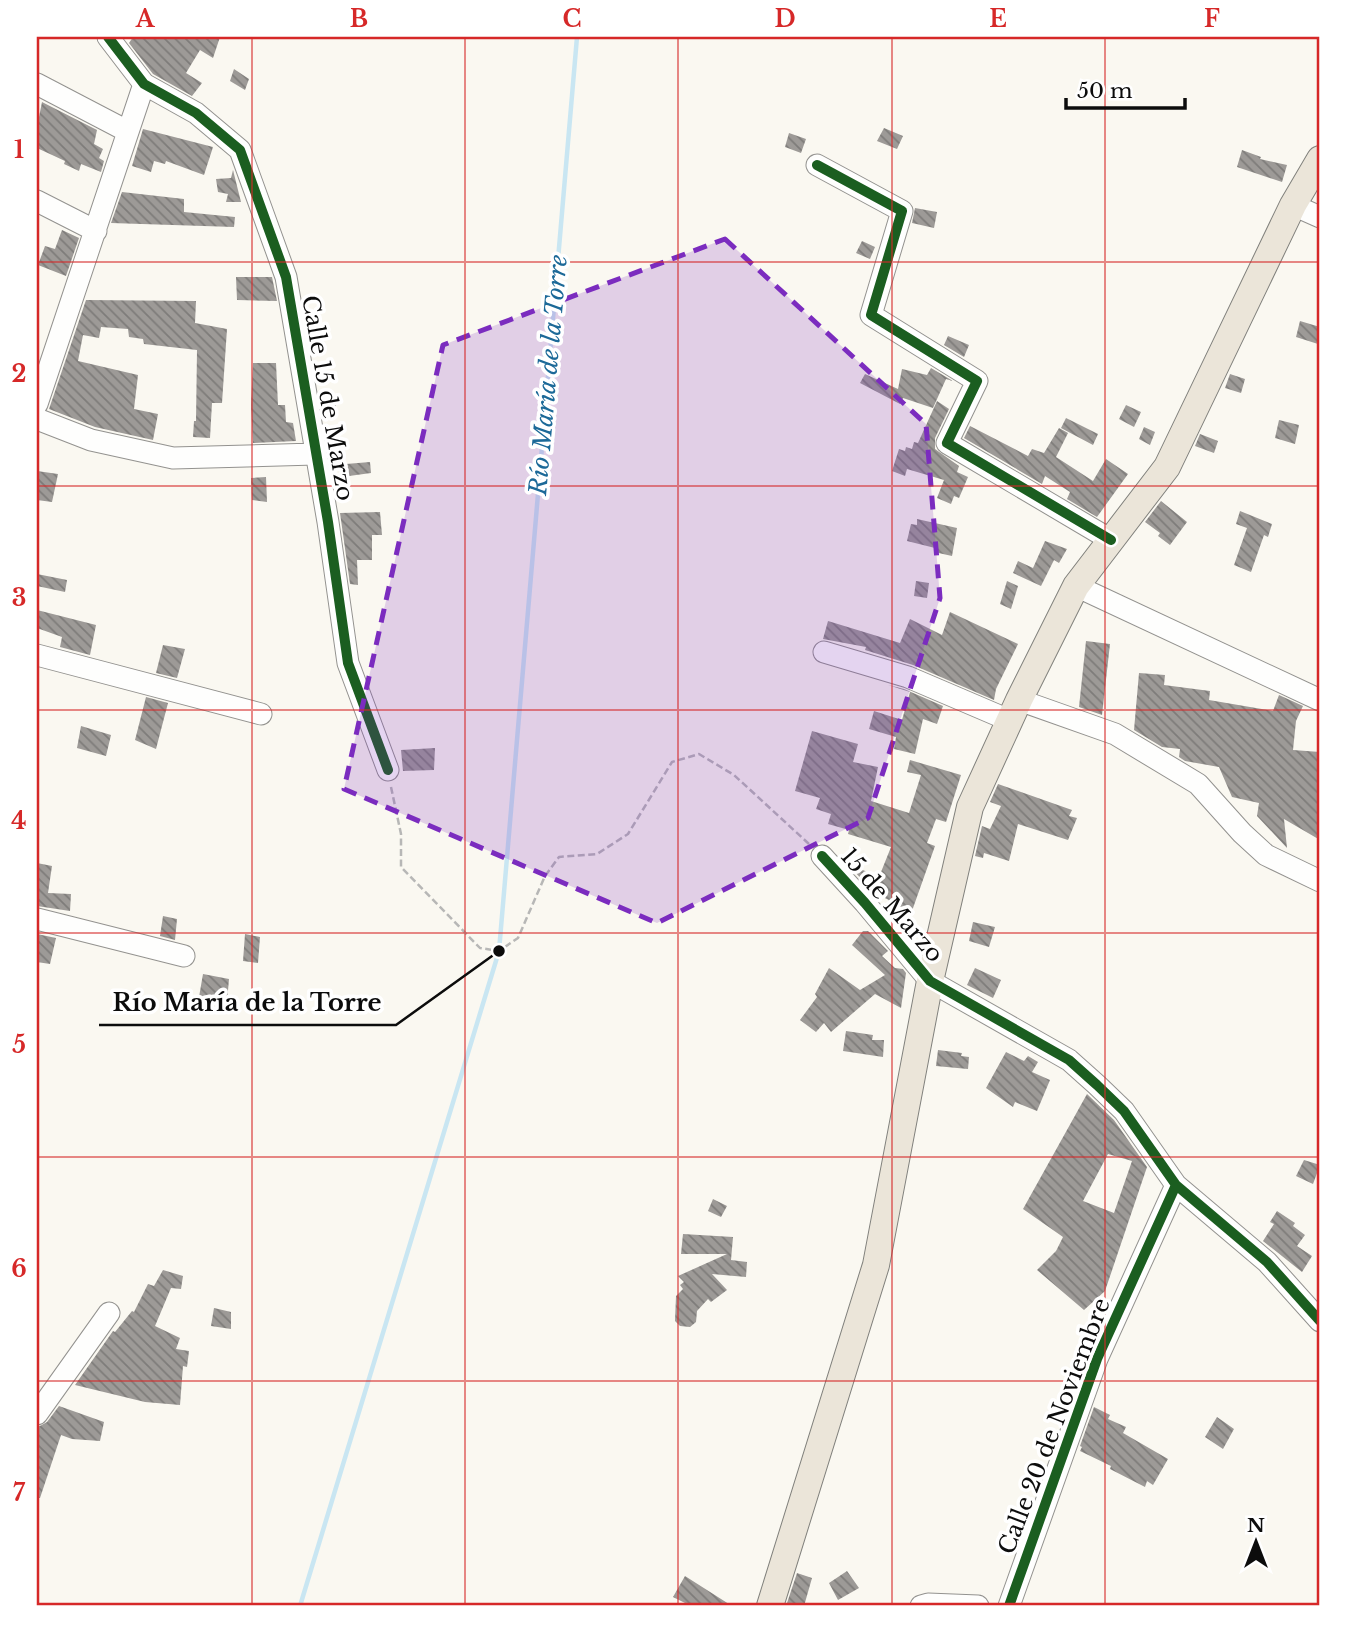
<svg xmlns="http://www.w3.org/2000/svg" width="1357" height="1643" font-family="'Libre Baskerville',serif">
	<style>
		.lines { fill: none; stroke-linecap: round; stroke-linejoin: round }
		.stream { stroke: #c9e6f2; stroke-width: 4.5 }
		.building { fill: url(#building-back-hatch); fill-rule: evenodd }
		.minor-casing { stroke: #93928f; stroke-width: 23 }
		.major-casing { stroke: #80807c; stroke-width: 28 }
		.path { stroke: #b7b7b6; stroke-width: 2.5; stroke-dasharray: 7 3.5; stroke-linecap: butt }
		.minor { stroke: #fefefd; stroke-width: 21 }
		.major { stroke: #ebe5d9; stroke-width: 26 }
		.cycleway-casing { stroke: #fff; stroke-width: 15 }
		.cycleway { stroke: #1b5e20; stroke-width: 10 }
		.marked { fill: #7b2cbf; fill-opacity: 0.2; stroke: #7b2cbf; stroke-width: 5; stroke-dasharray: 14 9; stroke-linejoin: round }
		.grid { fill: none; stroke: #d62828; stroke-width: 2; stroke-opacity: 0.55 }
		.labels { text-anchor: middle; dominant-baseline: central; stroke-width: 7; stroke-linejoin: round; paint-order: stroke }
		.street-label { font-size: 23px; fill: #0c0c0c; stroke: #fff }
		.water-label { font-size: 24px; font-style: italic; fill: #1c6998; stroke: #fff }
		.leader { fill: none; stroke: #0c0c0c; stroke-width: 2.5 }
		.callout-dot { fill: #0c0c0c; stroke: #fff; stroke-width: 2.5 }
		.callout-label { font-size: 24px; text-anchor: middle; font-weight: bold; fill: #0c0c0c; stroke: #fff; stroke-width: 7; stroke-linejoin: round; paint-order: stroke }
		.neatline { fill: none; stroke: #d62828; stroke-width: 2.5 }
		.grid-label { font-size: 23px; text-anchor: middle; font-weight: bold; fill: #d62828 }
	</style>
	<defs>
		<pattern id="building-back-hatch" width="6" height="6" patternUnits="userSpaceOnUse" patternTransform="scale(1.75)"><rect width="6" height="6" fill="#9d9a97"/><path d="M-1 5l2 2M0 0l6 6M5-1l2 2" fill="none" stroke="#7e7c7a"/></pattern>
	</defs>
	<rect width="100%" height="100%" fill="#faf8f1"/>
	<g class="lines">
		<path class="stream" d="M 300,1606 L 499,951 L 577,37"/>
	</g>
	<path class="building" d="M 133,37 L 220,37 L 213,58 L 200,50 L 186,73 L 202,83 L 192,96 L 153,74 L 129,43 Z
		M 234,69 L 249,79 L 245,90 L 230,81 Z
		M 42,102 L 97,130 L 94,144 L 103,149 L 99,158 L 104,161 L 101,172 L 81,164 L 79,171 L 64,164 L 65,161 L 37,148 L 37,127 Z
		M 884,128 L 903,136 L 897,149 L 877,141 Z
		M 143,129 L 213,147 L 204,175 L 166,161 L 165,164 L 154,161 L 151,172 L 132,166 Z
		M 789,133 L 806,139 L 801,153 L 785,147 Z
		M 1242,150 L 1261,157 L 1260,159 L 1287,165 L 1282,182 L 1237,167 Z
		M 233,170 L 241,202 L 226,202 L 228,194 L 218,192 L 216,179 L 231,178 Z
		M 122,192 L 184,199 L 184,212 L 235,217 L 234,227 L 111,223 Z
		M 915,208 L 937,212 L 934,228 L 912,223 Z
		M 62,230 L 79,238 L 66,276 L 38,265 L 45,246 L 55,249 Z
		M 862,241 L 875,247 L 870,259 L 856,253 Z
		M 236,277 L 272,277 L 277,301 L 237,300 Z
		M 86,300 L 196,301 L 195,323 L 227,329 L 222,403 L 212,403 L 210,438 L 193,437 L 194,421 L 196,421 L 197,350 L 144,344 L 143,339 L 129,337 L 128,329 L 101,327 L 99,338 L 83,335 L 78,361 L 138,375 L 134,409 L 158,414 L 153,440 L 95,427 L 49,409 Z
		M 1300,321 L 1320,327 L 1318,344 L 1296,337 Z
		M 948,336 L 969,345 L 964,357 L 944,345 Z
		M 253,363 L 276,363 L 278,405 L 285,405 L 286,422 L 293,423 L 296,441 L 253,443 L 251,405 Z
		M 931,368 L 953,381 L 946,379 L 933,408 L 903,398 L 900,404 L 860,383 L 865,374 L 898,389 L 902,369 L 927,375 Z
		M 1230,374 L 1245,379 L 1241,393 L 1225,388 Z
		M 324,395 L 337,397 L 335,412 L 322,411 Z
		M 937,401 L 949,409 L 935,438 L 935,449 L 959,466 L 957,472 L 968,477 L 959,498 L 954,496 L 951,504 L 937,498 L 944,480 L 907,469 L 905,476 L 892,471 L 899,449 L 905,451 L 906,447 L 912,449 L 914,442 L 918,443 Z
		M 1126,405 L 1141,412 L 1134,427 L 1119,419 Z
		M 1066,418 L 1098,434 L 1093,445 L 1061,428 Z
		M 1279,420 L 1299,425 L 1295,444 L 1275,438 Z
		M 970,426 L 1028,456 L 1032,449 L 1044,453 L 1059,428 L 1068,433 L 1056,457 L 1093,481 L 1106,459 L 1128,474 L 1097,517 L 1067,499 L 1070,492 L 1045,476 L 1042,484 L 964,438 Z
		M 1144,427 L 1155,432 L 1150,445 L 1139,439 Z
		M 1200,434 L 1218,441 L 1214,453 L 1195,446 Z
		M 370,462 L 371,473 L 349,476 L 346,464 Z
		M 37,471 L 58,474 L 52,502 L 37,500 Z
		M 266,477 L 267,502 L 252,500 L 251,478 Z
		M 1161,501 L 1187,522 L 1170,545 L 1158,536 L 1160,533 L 1145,522 Z
		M 1240,511 L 1272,524 L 1268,537 L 1264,535 L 1251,572 L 1234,565 L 1247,528 L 1236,524 Z
		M 380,512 L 382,535 L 372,535 L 372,560 L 357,560 L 358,585 L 350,584 L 340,513 Z
		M 917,519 L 957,528 L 952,556 L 934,552 L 935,548 L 907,541 L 911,524 L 917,525 Z
		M 1045,541 L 1067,549 L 1059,563 L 1054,560 L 1041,586 L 1013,573 L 1018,561 L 1033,568 Z
		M 37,574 L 67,580 L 65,592 L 37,586 Z
		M 916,581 L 929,583 L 927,598 L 914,596 Z
		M 1007,581 L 1018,586 L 1011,609 L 1000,604 Z
		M 37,610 L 96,625 L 90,655 L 60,647 L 62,637 L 37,628 Z
		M 950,612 L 1018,644 L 996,689 L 994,700 L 913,665 L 865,650 L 866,647 L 823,639 L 828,621 L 900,643 L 910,619 L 942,635 Z
		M 1086,641 L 1110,644 L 1102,715 L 1079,707 Z
		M 163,645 L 185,649 L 177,678 L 156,673 Z
		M 1139,673 L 1165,675 L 1164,685 L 1210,691 L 1209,700 L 1273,711 L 1279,695 L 1303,706 L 1296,721 L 1293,750 L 1320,752 L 1320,840 L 1284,819 L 1287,848 L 1257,816 L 1259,803 L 1232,797 L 1219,767 L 1185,761 L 1179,757 L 1180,749 L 1162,747 L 1134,730 Z
		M 888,685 L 904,689 L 943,706 L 937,724 L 923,719 L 915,754 L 894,749 L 896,737 L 869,729 L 874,711 L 902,720 L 910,692 Z
		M 146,697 L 168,703 L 156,749 L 135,740 Z
		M 81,726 L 111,735 L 106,756 L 77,748 Z
		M 812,731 L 858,744 L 853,762 L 878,767 L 871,801 L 909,813 L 921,775 L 907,772 L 910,760 L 961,775 L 946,822 L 936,819 L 927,843 L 935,846 L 907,925 L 900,925 L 891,914 L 894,909 L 887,905 L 889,900 L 874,893 L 855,872 L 856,867 L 879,877 L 891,847 L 848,834 L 849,830 L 828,824 L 831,814 L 816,809 L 820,798 L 795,791 Z
		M 435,748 L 434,770 L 403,771 L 401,750 Z
		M 998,784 L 1072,810 L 1069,816 L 1077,818 L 1068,840 L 1018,824 L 1009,861 L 984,853 L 983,858 L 975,856 L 982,826 L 990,829 L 1001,806 L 990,802 Z
		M 37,863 L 52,866 L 48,893 L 71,894 L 70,911 L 37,906 Z
		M 163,916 L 177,919 L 175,940 L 160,936 Z
		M 973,922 L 995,927 L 989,947 L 969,941 Z
		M 863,931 L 868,931 L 888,951 L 882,956 L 895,968 L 903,969 L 906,973 L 901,1008 L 875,994 L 831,1032 L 824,1023 L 816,1032 L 800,1020 L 817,997 L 815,994 L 829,968 L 860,990 L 885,975 L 852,945 Z
		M 37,934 L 56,938 L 50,964 L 37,962 Z
		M 245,934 L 260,937 L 258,963 L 243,961 Z
		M 975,968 L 1001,980 L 993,998 L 967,985 Z
		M 203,974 L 229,979 L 227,1002 L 199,997 Z
		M 846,1031 L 873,1035 L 872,1040 L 884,1040 L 883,1057 L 843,1051 Z
		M 938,1050 L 962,1053 L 961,1056 L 969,1057 L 968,1069 L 936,1066 Z
		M 1006,1052 L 1024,1061 L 1028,1056 L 1038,1062 L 1032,1072 L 1050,1080 L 1037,1111 L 1015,1102 L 1013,1107 L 986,1088 Z
		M 1087,1094 L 1114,1120 L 1147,1167 L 1105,1291 L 1084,1310 L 1037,1270 L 1056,1251 L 1063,1237 L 1023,1209 ZM 1108,1154 L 1132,1161 L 1114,1213 L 1083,1201 Z
		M 1304,1160 L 1320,1165 L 1313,1184 L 1296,1176 Z
		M 713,1199 L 727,1206 L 721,1217 L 708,1211 Z
		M 1277,1211 L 1295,1223 L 1293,1226 L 1305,1235 L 1297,1246 L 1312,1256 L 1302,1272 L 1263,1241 L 1274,1224 L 1270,1222 Z
		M 683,1234 L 733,1237 L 731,1260 L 747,1262 L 746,1277 L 712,1274 L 727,1290 L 711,1302 L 708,1299 L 697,1311 L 696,1322 L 690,1327 L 680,1326 L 675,1321 L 676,1296 L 683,1289 L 680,1285 L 684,1282 L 678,1276 L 727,1254 L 681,1254 Z
		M 163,1270 L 183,1276 L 181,1289 L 171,1288 L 155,1326 L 180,1338 L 176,1349 L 189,1351 L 187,1367 L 183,1366 L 180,1405 L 145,1402 L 75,1385 L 113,1331 L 115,1332 L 132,1311 L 134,1312 L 148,1284 L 154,1286 Z
		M 214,1308 L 231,1312 L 231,1329 L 211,1326 Z
		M 59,1406 L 104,1422 L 100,1441 L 72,1439 L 61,1435 L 40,1498 L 37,1498 L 38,1427 L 47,1422 Z
		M 1094,1407 L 1110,1415 L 1108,1419 L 1126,1427 L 1123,1433 L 1168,1459 L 1153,1485 L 1147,1481 L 1145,1487 L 1110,1469 L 1111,1466 L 1080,1451 L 1082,1447 L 1080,1446 Z
		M 1217,1417 L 1234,1429 L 1223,1449 L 1205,1437 Z
		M 847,1571 L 859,1588 L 838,1600 L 829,1583 Z
		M 797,1573 L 812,1578 L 804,1606 L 787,1603 Z
		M 685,1576 L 732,1606 L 691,1606 L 673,1597 Z"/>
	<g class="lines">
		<defs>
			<path id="minor" d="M 108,37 L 144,84 L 196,113 L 240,150 L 286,277 L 328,522 L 348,663 L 388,770
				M 37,84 L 127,131
				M 817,165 L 902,211 L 871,315 L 977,381 L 947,443 L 1111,540
				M 37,201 L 96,231
				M 1293,205 L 1320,217
				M 37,404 L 144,84
				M 37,419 L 91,440 L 173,458 L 315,454
				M 1076,586 L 1320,700
				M 824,652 L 908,677 L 1011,721
				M 37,655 L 261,714
				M 1019,700 L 1115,734 L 1198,784 L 1242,833 L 1266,855 L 1320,881
				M 822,856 L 865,903 L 930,981 L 1069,1060 L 1097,1085 L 1124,1111 L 1176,1185 L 1267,1262 L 1320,1321
				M 37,919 L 184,956
				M 37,1414 L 109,1313
				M 921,1606 L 928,1604 L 978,1606
				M 1009,1606 L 1097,1359 L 1176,1185"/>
			<path id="major" d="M 770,1606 L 876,1265 L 930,981 L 970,807 L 1019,700 L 1076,586 L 1167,467 L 1293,205 L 1320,159"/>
		</defs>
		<use href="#minor" class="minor-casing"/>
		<use href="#major" class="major-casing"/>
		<path class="path" d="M 391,787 L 401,834 L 401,867 L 480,948 L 499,951 L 518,938 L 545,876 L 559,857 L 597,854 L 628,834 L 672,762 L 699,754 L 734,775 L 809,844"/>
		<use href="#minor" class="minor"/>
		<use href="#major" class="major"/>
		<defs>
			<path id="cycleway" d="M 108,37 L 144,84 L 196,113 L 240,150 L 286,277 L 328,522 L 348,663 L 388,770
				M 817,165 L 902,211 L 871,315 L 977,381 L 947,443 L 1111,540
				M 822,856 L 865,903 L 930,981 L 1069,1060 L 1097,1085 L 1124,1111 L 1176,1185 L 1267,1262 L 1320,1321
				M 1009,1606 L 1097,1359 L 1176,1185"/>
		</defs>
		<use href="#cycleway" class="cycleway-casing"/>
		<use href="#cycleway" class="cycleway"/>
	</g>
	<path class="marked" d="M 725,239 L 926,424 L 940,598 L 868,818 L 657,923 L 344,789 L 443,345 Z"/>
	<path class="grid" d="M 252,37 L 252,1606M 465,37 L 465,1606M 678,37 L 678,1606M 892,37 L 892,1606M 1105,37 L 1105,1606M 37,262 L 1320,262M 37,486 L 1320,486M 37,710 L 1320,710M 37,933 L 1320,933M 37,1157 L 1320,1157M 37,1381 L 1320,1381"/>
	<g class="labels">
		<g class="street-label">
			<text transform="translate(328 398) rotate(80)">Calle 15 de Marzo</text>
			<text transform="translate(892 905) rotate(49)">15 de Marzo</text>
			<text transform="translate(1054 1426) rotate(-69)">Calle 20 de Noviembre</text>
		</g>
		<g class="water-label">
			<text transform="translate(548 375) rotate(-85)">Río María de la Torre</text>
		</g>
	</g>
	<path class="leader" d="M499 951L396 1025H99"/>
	<circle class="callout-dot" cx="499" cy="951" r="7"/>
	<g class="callout-label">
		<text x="247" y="1011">Río María de la Torre</text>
	</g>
	<rect width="1357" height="1643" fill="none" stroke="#ffffff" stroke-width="77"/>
	<g transform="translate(1256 1542)" stroke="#ffffff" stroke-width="5" paint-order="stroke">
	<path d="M0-5L12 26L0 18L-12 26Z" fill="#0c0c0c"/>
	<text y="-10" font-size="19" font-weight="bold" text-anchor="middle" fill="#0c0c0c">N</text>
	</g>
	<path d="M1066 98v10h119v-10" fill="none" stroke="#0c0c0c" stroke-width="3.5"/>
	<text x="1077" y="98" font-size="21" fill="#0c0c0c" stroke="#ffffff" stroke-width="5" paint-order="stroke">50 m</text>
	<rect x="38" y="38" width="1280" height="1566" class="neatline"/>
	<g class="grid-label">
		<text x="145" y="27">A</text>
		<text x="359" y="27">B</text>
		<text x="572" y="27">C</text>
		<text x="785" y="27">D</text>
		<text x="998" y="27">E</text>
		<text x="1212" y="27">F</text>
		<text x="19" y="158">1</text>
		<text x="19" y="382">2</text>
		<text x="19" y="606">3</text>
		<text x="19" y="829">4</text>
		<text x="19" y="1053">5</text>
		<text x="19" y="1277">6</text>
		<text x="19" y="1501">7</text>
	</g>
</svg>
